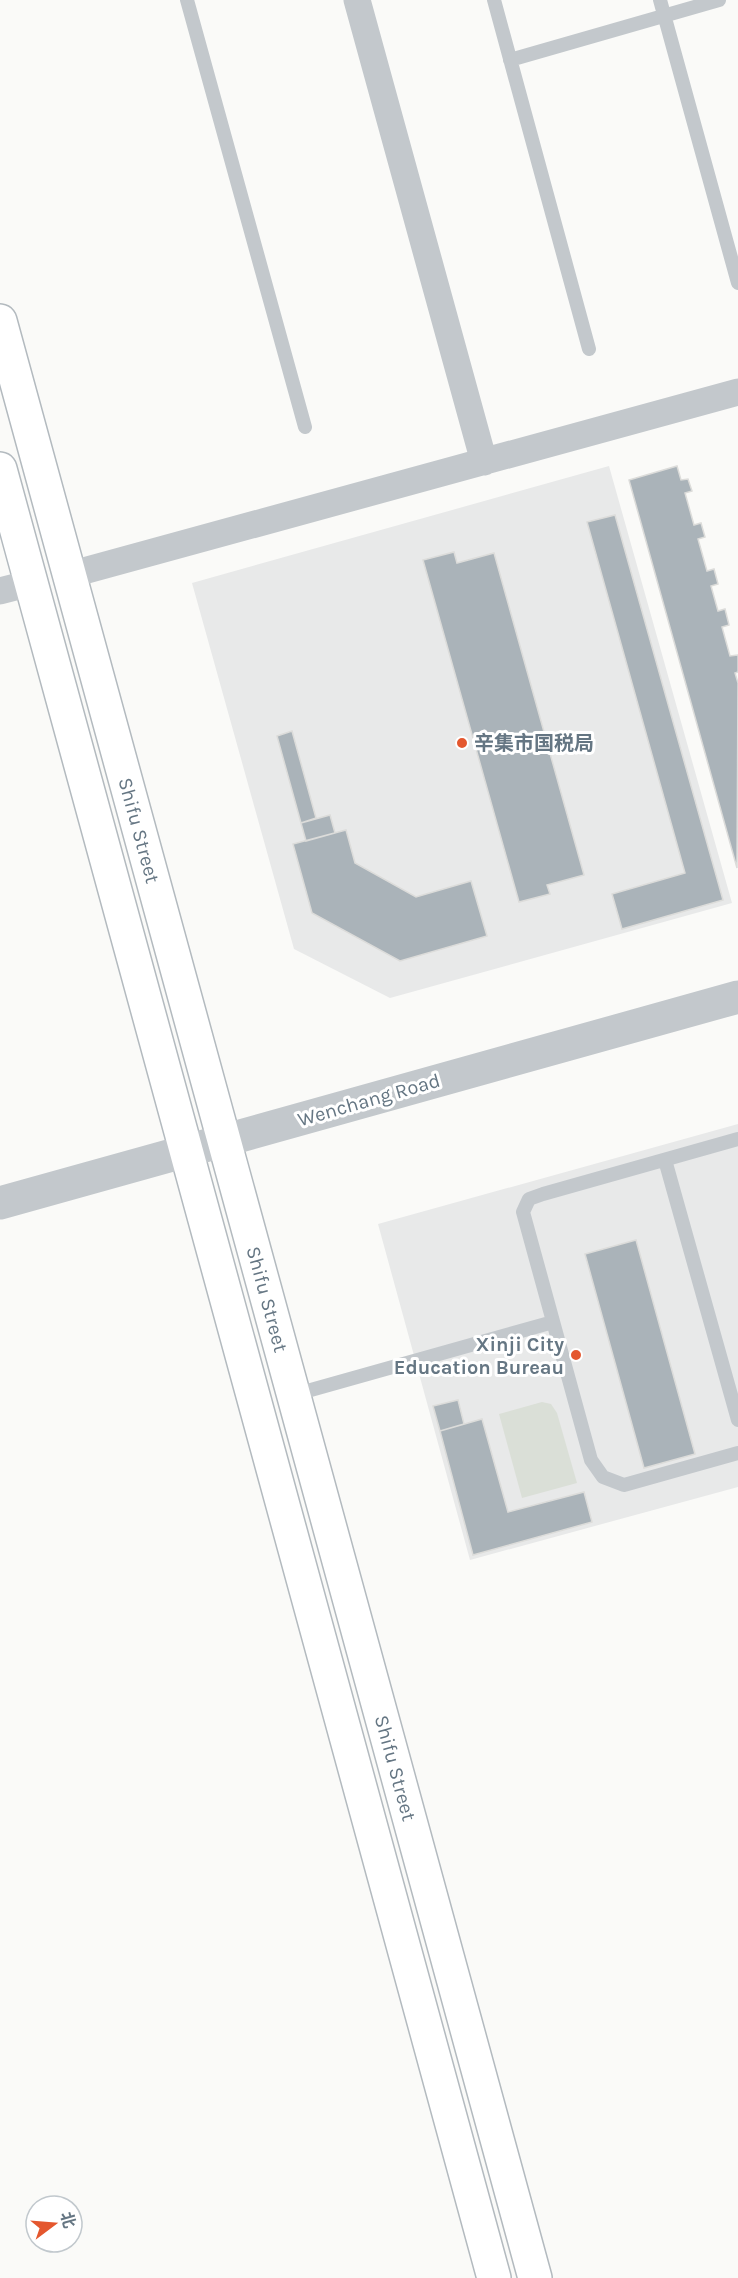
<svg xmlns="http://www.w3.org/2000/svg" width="738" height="2278" font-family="Karla,'Noto Sans SC',sans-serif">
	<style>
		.built { fill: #e8e9e9 }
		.green { fill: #dadfd7 }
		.building { fill: #aab3b9; stroke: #dcdcda; stroke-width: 1.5 }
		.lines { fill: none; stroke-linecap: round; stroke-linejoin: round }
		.secondary-casing { stroke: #b3babf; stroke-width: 36 }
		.service { stroke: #c3c8cc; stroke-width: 14 }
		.minor { stroke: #c3c8cc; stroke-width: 27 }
		.tertiary { stroke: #c3c8cc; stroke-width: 33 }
		.secondary { stroke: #fff; stroke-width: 33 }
		.poi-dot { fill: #e4572e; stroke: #fff; stroke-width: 2 }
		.labels { text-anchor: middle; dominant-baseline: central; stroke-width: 6; stroke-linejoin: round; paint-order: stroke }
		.poi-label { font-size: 20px; font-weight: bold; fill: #657683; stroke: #fff; text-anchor: start }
		.street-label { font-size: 20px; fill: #657683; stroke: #fff }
	</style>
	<rect width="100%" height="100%" fill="#fafaf8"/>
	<path class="built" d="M 609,466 L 732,903 L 390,998 L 294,949 L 192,583 Z
		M 738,1124 L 738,1487 L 470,1560 L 378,1224 Z"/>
	<path class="green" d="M 542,1402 L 551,1404 L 557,1413 L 577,1483 L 522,1498 L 499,1414 Z"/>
	<path class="building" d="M 677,466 L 681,480 L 688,479 L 692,491 L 685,493 L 694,525 L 701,523 L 705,537 L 698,539 L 707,571 L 714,569 L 718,584 L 711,586 L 718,611 L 725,609 L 729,625 L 722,627 L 730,656 L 738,655 L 738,672 L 735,673 L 738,683 L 737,868 L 629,480 Z
		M 615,515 L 723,900 L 622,929 L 612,894 L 685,873 L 587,522 Z
		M 454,552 L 457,563 L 494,553 L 584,875 L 547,885 L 550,894 L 519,902 L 423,560 Z
		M 292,731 L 316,818 L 301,823 L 277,736 Z
		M 330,815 L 335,833 L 306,841 L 301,823 Z
		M 346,830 L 355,863 L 416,897 L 471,881 L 487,936 L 400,961 L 312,913 L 293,844 Z
		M 636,1240 L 695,1454 L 644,1468 L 585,1254 Z
		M 458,1400 L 464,1424 L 440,1431 L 433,1406 Z
		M 482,1419 L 508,1512 L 584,1492 L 592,1522 L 473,1555 L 440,1431 Z"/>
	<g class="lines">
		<defs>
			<g id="secondary">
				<path id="s1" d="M 0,321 L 535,2278"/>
				<path d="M 0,469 L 494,2278"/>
			</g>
		</defs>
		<use href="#secondary" class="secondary-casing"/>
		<path class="service" d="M 187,0 L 305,427
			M 494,0 L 589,349
			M 660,0 L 738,283
			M 510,60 L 719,0
			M 738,1139 L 543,1194 L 529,1199 L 523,1212 L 591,1460 L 603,1477 L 624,1485 L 738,1453
			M 665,1160 L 738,1420
			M 293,1395 L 553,1322"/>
		<path class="minor" d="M 357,0 L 484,462
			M 69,575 L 738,392
			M 0,591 L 31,583"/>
		<path class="tertiary" d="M 0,1203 L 738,997"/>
		<use href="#secondary" class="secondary"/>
	</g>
	<g class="poi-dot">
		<circle cx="462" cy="743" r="6"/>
		<circle cx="576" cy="1355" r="6"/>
	</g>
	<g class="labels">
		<g class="poi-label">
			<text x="474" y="743">辛集市国税局</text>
			<text x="564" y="1344" text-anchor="end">Xinji City<tspan x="564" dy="23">Education Bureau</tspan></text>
		</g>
		<g class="street-label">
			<text stroke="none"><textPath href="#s1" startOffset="528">Shifu Street</textPath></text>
			<text transform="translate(369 1100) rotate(-16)">Wenchang Road</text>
			<text stroke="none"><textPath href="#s1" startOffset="1014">Shifu Street</textPath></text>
			<text stroke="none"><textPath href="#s1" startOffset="1500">Shifu Street</textPath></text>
		</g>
	</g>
	<g transform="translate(54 2224) rotate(74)"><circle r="28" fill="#ffffff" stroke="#c1c8cd" stroke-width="1.5"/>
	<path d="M0-4.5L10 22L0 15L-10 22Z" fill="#e4572e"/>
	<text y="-9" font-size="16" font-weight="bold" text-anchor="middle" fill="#657683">北</text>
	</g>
</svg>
